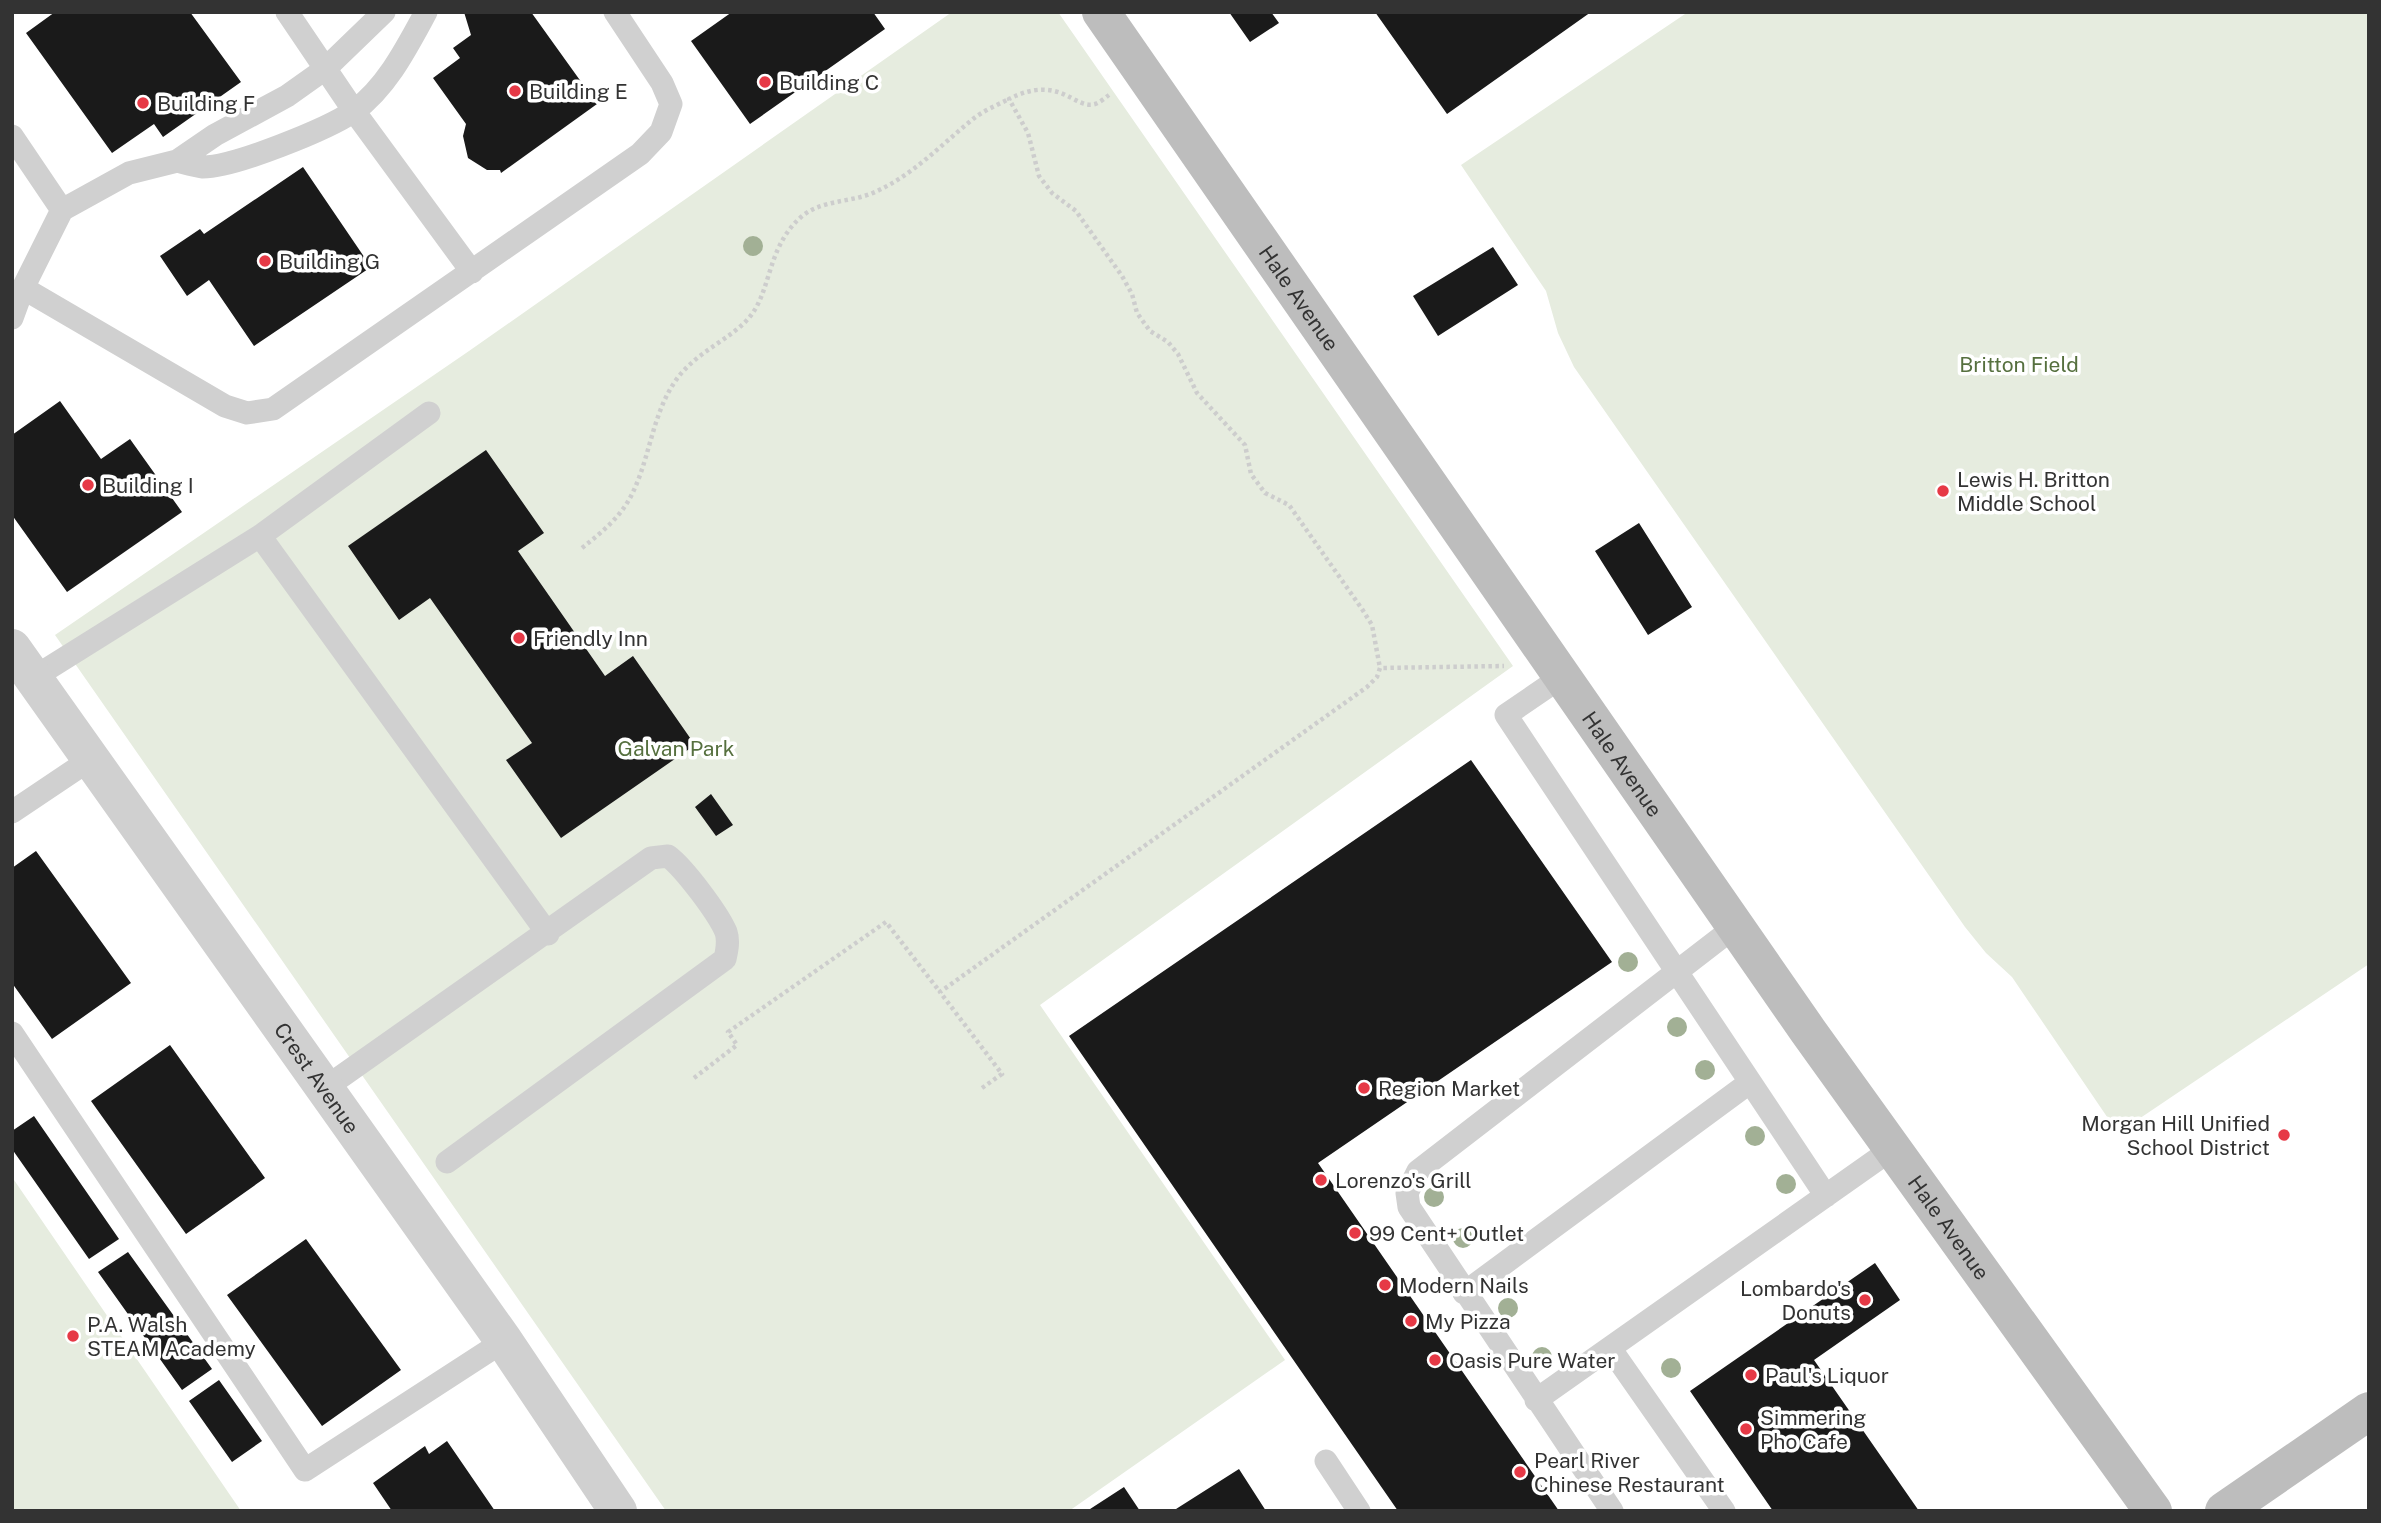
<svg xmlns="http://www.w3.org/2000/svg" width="2381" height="1523" font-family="'Public Sans',sans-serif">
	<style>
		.green { fill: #e6ecdf }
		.building { fill: #1a1a1a }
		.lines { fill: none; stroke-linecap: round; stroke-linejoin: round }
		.path { stroke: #cdcdcd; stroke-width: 4.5; stroke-dasharray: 3.5 3.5; stroke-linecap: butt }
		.service { stroke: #d0d0d0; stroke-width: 23 }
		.minor { stroke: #d0d0d0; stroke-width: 38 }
		.secondary { stroke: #bdbdbd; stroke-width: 38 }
		.tree { fill: #a2b095 }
		.poi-dot { fill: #e63946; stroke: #fff; stroke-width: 2.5 }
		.labels { text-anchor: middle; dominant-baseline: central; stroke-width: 7; stroke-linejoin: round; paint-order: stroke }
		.poi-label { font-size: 21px; fill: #333; stroke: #fff; text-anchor: start }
		.street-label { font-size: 21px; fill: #333; stroke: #fff }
		.park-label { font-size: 21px; fill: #56703f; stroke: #fff }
	</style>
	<rect width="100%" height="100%" fill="#fff"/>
	<path class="green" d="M 952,12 L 1058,12 L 1513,666 L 1040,1005 L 1285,1360 L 1069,1511 L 666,1511 L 55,635 L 469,351 Z
		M 1688,12 L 2369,12 L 2369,964 L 2118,1133 L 2012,977 L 1986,953 L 1965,927 L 1574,367 L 1558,333 L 1546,291 L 1461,165 Z
		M 12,1177 L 241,1511 L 12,1511 Z"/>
	<path class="building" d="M 55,12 L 190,12 L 241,82 L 163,137 L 154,124 L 112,153 L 26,33 Z
		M 464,12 L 531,12 L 597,104 L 501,173 L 500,170 L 487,170 L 468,158 L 463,136 L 466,124 L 433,78 L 460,58 L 453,48 L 471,35 Z
		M 732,12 L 873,12 L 885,29 L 750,124 L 691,41 Z
		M 1229,12 L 1271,12 L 1279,23 L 1250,42 Z
		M 1375,12 L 1591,12 L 1447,114 Z
		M 303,167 L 371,267 L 254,346 L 209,280 L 187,296 L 160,256 L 200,229 L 204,234 Z
		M 1493,247 L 1518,285 L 1438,336 L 1413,296 Z
		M 60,401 L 101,459 L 130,439 L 182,512 L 67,592 L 12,515 L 12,435 Z
		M 486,450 L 544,533 L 518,551 L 605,676 L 633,656 L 695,745 L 561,838 L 506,760 L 532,743 L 430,598 L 399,620 L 348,546 Z
		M 1639,523 L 1692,607 L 1648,635 L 1595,551 Z
		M 1471,760 L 1612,962 L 1318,1163 L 1559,1511 L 1398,1511 L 1069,1036 Z
		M 711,794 L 733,825 L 716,836 L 695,807 Z
		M 36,851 L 131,983 L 52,1039 L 12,983 L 12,868 Z
		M 170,1045 L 265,1178 L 186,1234 L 91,1101 Z
		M 34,1116 L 119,1239 L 89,1259 L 12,1149 L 12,1131 Z
		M 306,1239 L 401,1370 L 322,1426 L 227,1295 Z
		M 128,1252 L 212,1369 L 182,1390 L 98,1272 Z
		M 1875,1263 L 1900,1300 L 1814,1360 L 1919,1511 L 1773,1511 L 1690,1391 Z
		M 219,1380 L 262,1441 L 232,1462 L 189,1401 Z
		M 447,1441 L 495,1511 L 392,1511 L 373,1483 L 425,1446 L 429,1454 Z
		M 1239,1469 L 1266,1511 L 1178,1511 L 1176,1509 Z
		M 1124,1487 L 1140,1511 L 1087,1511 Z"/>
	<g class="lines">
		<path class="path" d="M 1109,95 C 1105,98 1099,103 1095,104 C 1074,110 1060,73 1009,99 L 1028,133 L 1039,176 L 1052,193 L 1076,211 L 1122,276 L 1132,294 L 1137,313 L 1150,331 L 1168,342 L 1178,354 L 1197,393 L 1245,445 L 1251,474 L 1265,493 L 1289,505 L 1362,609 L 1372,625 L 1380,668
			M 582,548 C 602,532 621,517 632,494 C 651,456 652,411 679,376 C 699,351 730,339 748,319 C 772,292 766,248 801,217 C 822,199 851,203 875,192 C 913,175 941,145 973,119 C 983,111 997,105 1009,99
			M 694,1078 L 737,1045 L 728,1032 L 886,922 L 940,992
			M 982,1088 L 1002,1074 L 940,992 L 1367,687 L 1377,677 L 1380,668 L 1504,666"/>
		<path class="service" d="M 287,12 L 354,111 L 472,272
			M 12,136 L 62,210
			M 177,161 C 185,163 195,166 203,167 C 234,167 328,129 354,111 C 387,87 407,47 426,12
			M 23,288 L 225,406 L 247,413 L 273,409 L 640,154 L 661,132 L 671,104 L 662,83 L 615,12
			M 12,318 L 23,288 L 62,210 L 129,173 L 177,161 L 215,135 L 287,96 L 325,69 L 384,12
			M 260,536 L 429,413
			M 1563,676 L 1506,715 L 1826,1196
			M 33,678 L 260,536 L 548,934
			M 12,812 L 91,759
			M 12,1033 L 305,1470 L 504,1341
			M 325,1088 L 651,858 L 668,856 C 684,868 718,913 726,932 C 729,941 727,950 725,959 L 447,1162
			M 1464,1293 L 1749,1083
			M 1610,1348 L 1724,1511
			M 1536,1400 L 1892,1149
			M 1326,1461 L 1359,1511
			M 1612,1511 L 1409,1207 L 1407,1193 L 1418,1171 L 1736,926"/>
		<path class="minor" id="s1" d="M 12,648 L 504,1341 L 618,1511"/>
		<g class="secondary">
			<path id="s2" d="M 1101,12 L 1808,1031 L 2153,1511"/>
			<path d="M 2224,1511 L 2369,1411"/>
		</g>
	</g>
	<g class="tree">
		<circle cx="753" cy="246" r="10"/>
		<circle cx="1628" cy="962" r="10"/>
		<circle cx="1677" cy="1027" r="10"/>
		<circle cx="1705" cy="1070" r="10"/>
		<circle cx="1755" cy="1136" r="10"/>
		<circle cx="1786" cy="1184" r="10"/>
		<circle cx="1434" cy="1197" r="10"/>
		<circle cx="1463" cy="1238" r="10"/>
		<circle cx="1508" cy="1308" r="10"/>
		<circle cx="1542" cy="1357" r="10"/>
		<circle cx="1671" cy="1368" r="10"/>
	</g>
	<g class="poi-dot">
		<circle cx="765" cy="82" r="7"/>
		<circle cx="515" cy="91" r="7"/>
		<circle cx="143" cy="103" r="7"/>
		<circle cx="265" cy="261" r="7"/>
		<circle cx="88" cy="485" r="7"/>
		<circle cx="1943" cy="491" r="7"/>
		<circle cx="519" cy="638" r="7"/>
		<circle cx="1364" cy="1088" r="7"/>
		<circle cx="2284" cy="1135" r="7"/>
		<circle cx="1321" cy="1180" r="7"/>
		<circle cx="1355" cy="1233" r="7"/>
		<circle cx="1385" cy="1285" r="7"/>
		<circle cx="1865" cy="1300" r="7"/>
		<circle cx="1411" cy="1321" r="7"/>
		<circle cx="73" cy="1336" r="7"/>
		<circle cx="1435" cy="1360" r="7"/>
		<circle cx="1751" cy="1375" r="7"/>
		<circle cx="1746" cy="1429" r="7"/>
		<circle cx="1520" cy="1472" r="7"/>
	</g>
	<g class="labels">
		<g class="poi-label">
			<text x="779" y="82">Building C</text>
			<text x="529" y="91">Building E</text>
			<text x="157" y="103">Building F</text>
			<text x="279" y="261">Building G</text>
			<text x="1957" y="479">Lewis H. Britton<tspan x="1957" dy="24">Middle School</tspan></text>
			<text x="102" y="485">Building I</text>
			<text x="533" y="638">Friendly Inn</text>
			<text x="1378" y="1088">Region Market</text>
			<text x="2270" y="1123" text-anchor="end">Morgan Hill Unified<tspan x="2270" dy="24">School District</tspan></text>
			<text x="1335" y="1180">Lorenzo's Grill</text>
			<text x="1369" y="1233">99 Cent+ Outlet</text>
			<text x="1399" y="1285">Modern Nails</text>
			<text x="1851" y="1288" text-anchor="end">Lombardo's<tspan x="1851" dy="24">Donuts</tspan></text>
			<text x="1425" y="1321">My Pizza</text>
			<text x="87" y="1324">P.A. Walsh<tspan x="87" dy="24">STEAM Academy</tspan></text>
			<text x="1449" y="1360">Oasis Pure Water</text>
			<text x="1765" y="1375">Paul's Liquor</text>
			<text x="1760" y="1417">Simmering<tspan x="1760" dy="24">Pho Cafe</tspan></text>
			<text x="1534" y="1460">Pearl River<tspan x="1534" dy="24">Chinese Restaurant</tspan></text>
		</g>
		<g class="street-label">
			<text stroke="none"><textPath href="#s2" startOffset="348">Hale Avenue</textPath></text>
			<text stroke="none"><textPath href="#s2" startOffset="915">Hale Avenue</textPath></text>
			<text stroke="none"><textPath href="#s1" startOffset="527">Crest Avenue</textPath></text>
			<text stroke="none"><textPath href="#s2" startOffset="1482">Hale Avenue</textPath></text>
		</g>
		<g class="park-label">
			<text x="2019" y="364">Britton Field</text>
			<text x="676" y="748">Galvan Park</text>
		</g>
	</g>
	<rect width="2381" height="1523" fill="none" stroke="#333333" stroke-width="28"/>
</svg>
